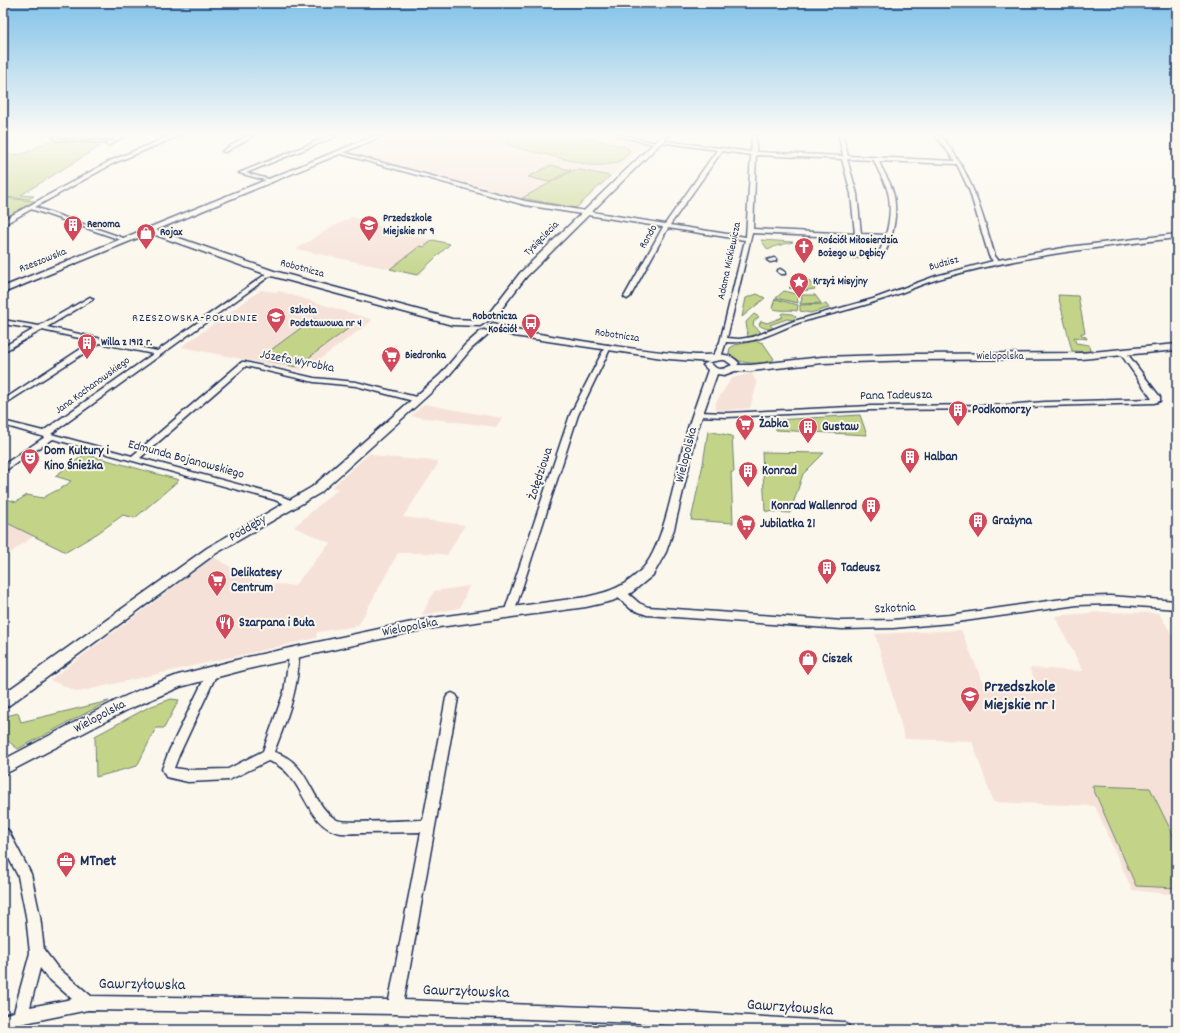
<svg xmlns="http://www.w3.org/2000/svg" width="1180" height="1033" font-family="Dekko,sans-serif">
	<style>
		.built { fill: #f6e1d8 }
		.green { fill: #c3d489; stroke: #6f8274 }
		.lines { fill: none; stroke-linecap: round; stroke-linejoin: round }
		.street-casing { stroke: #1b2f5e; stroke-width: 3 }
		.secondary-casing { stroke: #1b2f5e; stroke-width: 3 }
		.street { fill: #fbf7ec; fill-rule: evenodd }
		.secondary { fill: #fbf7ec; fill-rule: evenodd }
		.labels { text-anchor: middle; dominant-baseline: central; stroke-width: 4; stroke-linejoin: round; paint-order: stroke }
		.far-poi-label { font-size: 11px; font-weight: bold; fill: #1b2f5e; stroke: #fbf7ec; text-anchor: start }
		.far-street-label { font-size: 11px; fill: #1b2f5e; stroke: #fbf7ec }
		.far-neighbourhood-label { font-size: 12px; letter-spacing: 1px; fill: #1b2f5e; stroke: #fbf7ec }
		.street-label { font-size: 13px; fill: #1b2f5e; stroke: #fbf7ec }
		.poi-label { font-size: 13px; font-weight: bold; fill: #1b2f5e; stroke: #fbf7ec; text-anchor: start }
		.near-poi-label { font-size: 16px; font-weight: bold; fill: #1b2f5e; stroke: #fbf7ec; text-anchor: start }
		.near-street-label { font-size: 16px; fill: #1b2f5e; stroke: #fbf7ec }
	</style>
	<rect width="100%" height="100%" fill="#fbf7ec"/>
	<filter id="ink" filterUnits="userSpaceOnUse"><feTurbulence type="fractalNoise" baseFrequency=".025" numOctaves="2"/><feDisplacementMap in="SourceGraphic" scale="8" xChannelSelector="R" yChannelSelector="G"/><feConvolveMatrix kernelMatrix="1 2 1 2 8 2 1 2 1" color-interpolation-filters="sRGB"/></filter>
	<g filter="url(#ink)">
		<path class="built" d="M 391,136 L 610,136 L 645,145 L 578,208 L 575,208 L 525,200 L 351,153 Z
			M 352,217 L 400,232 L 399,234 L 433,240 L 424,247 L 420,246 L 390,269 L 296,249 L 332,227 Z
			M 261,290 L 276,292 L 279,291 L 370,319 L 372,321 L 305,370 L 302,371 L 181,347 Z
			M 752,373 L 757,384 L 750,408 L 720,411 L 715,409 L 716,402 L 732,378 Z
			M 424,404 L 467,412 L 502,418 L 496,427 L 411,416 Z
			M 370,453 L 382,457 L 438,461 L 437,466 L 403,517 L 465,525 L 447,555 L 430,553 L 398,553 L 358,626 L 317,632 L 316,638 L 78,692 L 50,680 L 214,557 L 253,581 L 294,586 L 330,543 L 294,527 L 339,488 L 331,488 Z
			M 3,521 L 34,536 L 3,558 Z
			M 469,586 L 460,608 L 422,615 L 434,591 Z
			M 1101,612 L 1159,613 L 1177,643 L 1177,895 L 1132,890 L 1095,806 L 993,802 L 972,741 L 905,739 L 875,634 L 961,630 L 985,687 L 1039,687 L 1029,668 L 1083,671 L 1055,616 Z"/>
		<path class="green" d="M 509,136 L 580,136 L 623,146 L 629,149 L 629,152 C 623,165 602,166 589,165 L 510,146 L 505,142 Z
			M 51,140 L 107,142 L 21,195 L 34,196 L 29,199 L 3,197 L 3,155 L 23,154 Z
			M 551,165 L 571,170 L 549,182 L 528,177 Z
			M 574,170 L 580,170 L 610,176 L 576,208 L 522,198 Z
			M 3,198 L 35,201 L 3,219 Z
			M 433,240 L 450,244 L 417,275 L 390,269 L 420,246 L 424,247 Z
			M 761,240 L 792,242 L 793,242 L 776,246 L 768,250 Z
			M 836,251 L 867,253 L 867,254 L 863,258 C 854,260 842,258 834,252 Z
			M 796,280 L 801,282 L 809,281 L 815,289 L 802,291 L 789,288 Z
			M 784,291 L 799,295 L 797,298 L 798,303 L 776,298 Z
			M 757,294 L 765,298 L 742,317 L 746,298 Z
			M 801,295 L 815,295 L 821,303 L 800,304 L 802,299 Z
			M 1058,295 L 1078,296 L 1085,333 L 1081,333 L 1082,336 L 1086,337 L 1087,339 L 1074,337 L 1076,343 L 1089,345 L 1090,352 L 1072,351 Z
			M 775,299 L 798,305 L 797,311 C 790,309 778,312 772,308 Z
			M 826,304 L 829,308 L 810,313 L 800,311 L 800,305 Z
			M 783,313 L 792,314 L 796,317 L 793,320 L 787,319 L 770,325 L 773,328 C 768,330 763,328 759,325 L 761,321 L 767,323 L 783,317 L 781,314 Z
			M 754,314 L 759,317 L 754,321 L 753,325 L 760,331 L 760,333 L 748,337 L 746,322 Z
			M 313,319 L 349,328 L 296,367 L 260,358 Z
			M 756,341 L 763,343 L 774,359 L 773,360 C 762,365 735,365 729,353 L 730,348 L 735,345 Z
			M 860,415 L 867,435 L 776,430 L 776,420 Z
			M 708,431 L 732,436 L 734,472 L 731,472 L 733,523 L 691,520 L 703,464 Z
			M 762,452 L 824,453 L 803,474 L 790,513 L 765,511 Z
			M 85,454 L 179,480 L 135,518 L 123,515 L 98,533 L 66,552 L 3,521 L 3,498 L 16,502 L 27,495 L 43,498 C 53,491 62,490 71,481 L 55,476 Z
			M 171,699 L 179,700 L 164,728 L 156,728 L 137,766 L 96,777 L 95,736 L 149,707 Z
			M 109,701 L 18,749 L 3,737 L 3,717 L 18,713 L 21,722 Z
			M 1092,786 L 1150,788 L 1177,843 L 1177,888 L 1136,886 Z"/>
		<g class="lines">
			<defs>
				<path id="street" d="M 52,136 L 62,139 L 112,141 L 118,136 L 124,136 L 108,146 L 106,145 L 108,143 L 56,140 Z
					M 247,136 L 253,136 L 226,152 L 222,151 Z
					M 330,136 L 337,136 L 246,173 L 272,180 L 272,182 L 239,173 Z
					M 617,136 L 627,136 L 660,144 L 658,145 Z
					M 752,136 L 756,136 L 756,152 L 843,156 L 839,136 L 843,136 L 848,156 L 955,161 L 936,136 L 941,136 C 971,171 982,213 995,256 L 998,260 L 1068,247 L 1177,234 L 1177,238 C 1097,247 1021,256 942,278 C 920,284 899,295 877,301 C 851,310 824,315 798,323 C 771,333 757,344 726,342 L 721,357 L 717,359 L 713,357 L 720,342 L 745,240 L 668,228 L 630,297 L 627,299 L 624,297 L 663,227 L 525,205 L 338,153 L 342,152 L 525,201 L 665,224 L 717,150 L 660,142 L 658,140 L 751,152 ZM 722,151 L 751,155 L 746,237 L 670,225 ZM 756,155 L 842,159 L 851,194 L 855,234 L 753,229 ZM 847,159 L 874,160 C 877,169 882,177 886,186 C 892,201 890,220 886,235 L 861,234 L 857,194 ZM 879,161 L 957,164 L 970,192 L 989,256 L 993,261 L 936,276 L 873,299 L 794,321 L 753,337 L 739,339 L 727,338 L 752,233 L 885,239 L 878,255 L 883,256 C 894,237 899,210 892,189 C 889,179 882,171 879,161 Z
					M 28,206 L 32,206 L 129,240 L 124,241 L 28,208 Z
					M 774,258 L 776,259 L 776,261 L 770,262 L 767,260 Z
					M 780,269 L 785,272 L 785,274 L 781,274 L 778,272 L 778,270 Z
					M 269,272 L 274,273 L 51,434 L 132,456 L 242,362 L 245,362 L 314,378 L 356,382 L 420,398 L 421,400 L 417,402 L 356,386 L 314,382 L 246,366 L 140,458 L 281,496 L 295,502 L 296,504 L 295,506 L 289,506 L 275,500 L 53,439 L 3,472 L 3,465 L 45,437 L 3,425 L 3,421 L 43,431 L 153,354 L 100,343 L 3,405 L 3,400 L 93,341 L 42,330 L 3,352 L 3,347 L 34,329 L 3,324 L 3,320 L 39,326 L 90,297 L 93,299 L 92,300 L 47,327 L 157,351 Z
					M 608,345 L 611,347 L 578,415 L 514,613 L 513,616 L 509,617 L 505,616 L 504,613 L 570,415 L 605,347 Z
					M 1124,351 L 1126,352 L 1160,397 L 1160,401 L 1154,403 L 1045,406 L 1006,409 L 871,410 L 727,417 L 698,416 L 694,414 L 698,412 L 727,413 L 871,406 L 1006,405 L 1045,402 L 1152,399 L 1120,353 Z
					M 620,589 L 624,590 L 639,603 L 648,607 L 842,621 L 893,620 L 950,615 L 1077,597 L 1110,596 L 1177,601 L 1177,609 L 1110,604 L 1077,605 L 950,623 L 893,628 L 842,629 L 647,615 L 631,609 L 616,596 L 615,593 L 616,590 Z
					M 294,648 L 298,649 L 299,652 C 299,688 287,719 274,752 C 311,762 310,805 337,820 C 345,824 410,820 423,820 L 446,698 L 448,695 L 452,693 L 456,695 L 458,698 L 404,1000 L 638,1009 L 843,1022 L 848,1025 L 851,1030 L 733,1030 L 638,1023 L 395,1014 L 88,1010 L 20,1024 L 3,1030 L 3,1015 L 14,1012 L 30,953 L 26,916 L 18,876 L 3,847 L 3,828 L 8,830 L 31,874 L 40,916 L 44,950 L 57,967 L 91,996 L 389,1000 L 421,832 C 402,832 384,833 366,833 C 358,833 349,834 341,833 C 303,827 305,771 268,761 L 229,780 L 188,782 L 166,777 L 162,769 L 169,751 L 208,671 L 209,668 L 213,667 L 217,668 L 218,671 L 179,755 L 174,768 L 188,770 L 228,769 L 263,751 L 284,692 L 290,649 ZM 40,968 L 47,977 L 72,999 L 30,1007 Z"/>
				<path id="secondary" d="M 170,136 L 179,136 L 114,163 L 3,225 L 3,220 L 110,161 Z
					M 374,136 L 383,136 L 156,230 L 274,271 L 452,319 L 478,320 L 490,312 L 520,273 L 661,136 L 668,136 L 526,277 L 496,316 L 480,326 L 452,325 L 268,275 L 150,233 L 3,293 L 3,287 Z
					M 493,323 L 515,330 C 576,340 636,351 696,355 C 711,356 729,350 739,363 L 737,365 L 751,365 L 822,357 L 916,354 L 1081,353 L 1177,344 L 1177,350 L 1081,359 L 916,360 L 822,363 L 751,371 L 735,371 L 724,375 L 717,374 L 698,428 L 674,529 L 666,552 L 653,575 L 631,593 L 612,601 L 586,607 L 439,627 L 407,633 L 248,669 L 180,687 L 129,709 L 3,775 L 3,760 L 119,699 L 144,688 L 178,675 L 248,657 L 407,623 L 439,617 L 586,597 C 609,592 625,587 642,569 C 665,547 678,461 688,428 C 694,409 701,390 708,370 L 703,365 L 708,362 C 712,363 713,366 716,368 C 722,371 727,367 732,365 L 725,360 L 721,360 L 710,362 L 669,359 L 514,336 L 490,328 L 489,326 Z
					M 484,330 L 487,331 L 489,333 L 487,335 L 471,349 L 446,379 L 320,493 L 215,554 L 8,706 L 3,708 L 3,694 L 207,548 L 312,487 L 440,375 L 465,345 L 481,331 Z"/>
			</defs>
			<use href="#street" class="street-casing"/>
			<use href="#secondary" class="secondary-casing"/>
			<use href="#street" class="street"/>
			<use href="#secondary" class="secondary"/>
		</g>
	</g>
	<linearGradient id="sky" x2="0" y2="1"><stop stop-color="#82c2e8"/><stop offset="0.48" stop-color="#fdfbf6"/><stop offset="1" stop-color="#fdfbf6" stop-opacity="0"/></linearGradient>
	<rect width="1180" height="281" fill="url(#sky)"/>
	<defs>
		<symbol id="building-pin" viewBox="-11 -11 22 30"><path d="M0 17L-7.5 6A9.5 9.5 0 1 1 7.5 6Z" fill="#d1495b" stroke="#fbf7ec"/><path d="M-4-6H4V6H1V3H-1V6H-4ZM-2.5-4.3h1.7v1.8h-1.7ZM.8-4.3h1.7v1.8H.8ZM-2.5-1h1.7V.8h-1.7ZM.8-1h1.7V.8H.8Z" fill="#fff"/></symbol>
		<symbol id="school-pin" viewBox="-11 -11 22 30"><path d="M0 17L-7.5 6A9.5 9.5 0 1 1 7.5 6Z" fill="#d1495b" stroke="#fbf7ec"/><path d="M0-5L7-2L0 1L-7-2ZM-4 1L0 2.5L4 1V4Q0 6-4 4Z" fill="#fff"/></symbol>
		<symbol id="shop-pin" viewBox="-11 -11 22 30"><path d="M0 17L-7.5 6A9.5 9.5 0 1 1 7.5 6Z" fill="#d1495b" stroke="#fbf7ec"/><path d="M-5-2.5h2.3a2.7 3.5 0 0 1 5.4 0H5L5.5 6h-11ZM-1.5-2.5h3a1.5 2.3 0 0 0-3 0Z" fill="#fff"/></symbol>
		<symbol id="church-pin" viewBox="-11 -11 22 30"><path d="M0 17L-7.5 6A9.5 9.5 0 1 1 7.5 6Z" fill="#d1495b" stroke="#fbf7ec"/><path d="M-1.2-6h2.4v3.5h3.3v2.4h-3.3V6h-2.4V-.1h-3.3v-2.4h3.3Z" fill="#fff"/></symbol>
		<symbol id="sight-pin" viewBox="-11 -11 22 30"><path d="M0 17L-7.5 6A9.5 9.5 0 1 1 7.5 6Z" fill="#d1495b" stroke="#fbf7ec"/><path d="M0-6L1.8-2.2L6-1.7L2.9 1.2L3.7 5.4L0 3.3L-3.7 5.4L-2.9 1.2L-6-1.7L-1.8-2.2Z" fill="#fff"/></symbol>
		<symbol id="bus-pin" viewBox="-11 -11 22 30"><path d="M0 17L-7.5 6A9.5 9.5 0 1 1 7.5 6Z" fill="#d1495b" stroke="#fbf7ec"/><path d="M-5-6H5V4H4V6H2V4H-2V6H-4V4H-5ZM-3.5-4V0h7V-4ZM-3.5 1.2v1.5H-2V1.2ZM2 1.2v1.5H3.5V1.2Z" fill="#fff"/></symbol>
		<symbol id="supermarket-pin" viewBox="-11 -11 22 30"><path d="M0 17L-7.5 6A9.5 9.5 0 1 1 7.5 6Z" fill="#d1495b" stroke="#fbf7ec"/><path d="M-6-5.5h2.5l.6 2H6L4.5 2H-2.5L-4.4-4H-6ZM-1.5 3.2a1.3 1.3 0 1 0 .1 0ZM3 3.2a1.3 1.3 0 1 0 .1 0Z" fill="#fff"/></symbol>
		<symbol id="theatre-pin" viewBox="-11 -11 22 30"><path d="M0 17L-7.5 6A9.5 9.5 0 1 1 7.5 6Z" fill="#d1495b" stroke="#fbf7ec"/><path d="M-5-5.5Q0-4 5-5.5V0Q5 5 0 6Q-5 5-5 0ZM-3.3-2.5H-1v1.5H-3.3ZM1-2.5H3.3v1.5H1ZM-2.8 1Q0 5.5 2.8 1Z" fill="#fff"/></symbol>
		<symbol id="restaurant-pin" viewBox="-11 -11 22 30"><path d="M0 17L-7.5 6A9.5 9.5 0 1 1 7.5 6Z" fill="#d1495b" stroke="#fbf7ec"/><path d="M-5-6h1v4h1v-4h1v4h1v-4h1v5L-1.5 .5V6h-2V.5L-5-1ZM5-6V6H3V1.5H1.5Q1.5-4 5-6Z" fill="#fff"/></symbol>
		<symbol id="office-pin" viewBox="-11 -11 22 30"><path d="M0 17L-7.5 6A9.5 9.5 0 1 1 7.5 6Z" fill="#d1495b" stroke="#fbf7ec"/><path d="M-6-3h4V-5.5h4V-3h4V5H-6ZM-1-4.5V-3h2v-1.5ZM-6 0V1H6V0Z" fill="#fff"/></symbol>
	</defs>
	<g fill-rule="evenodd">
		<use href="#building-pin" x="62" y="214" width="22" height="30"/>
		<use href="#school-pin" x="358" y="214" width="22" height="30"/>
		<use href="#shop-pin" x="135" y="222" width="22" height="30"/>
		<use href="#church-pin" x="793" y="236" width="22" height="30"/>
		<use href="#sight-pin" x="788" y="271" width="22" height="30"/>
		<use href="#school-pin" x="265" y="306" width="22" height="30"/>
		<use href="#bus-pin" x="520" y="312" width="22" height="30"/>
		<use href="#building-pin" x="76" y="332" width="22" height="30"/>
		<use href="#supermarket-pin" x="380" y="345" width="22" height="30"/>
		<use href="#building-pin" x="947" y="399" width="22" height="30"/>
		<use href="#supermarket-pin" x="734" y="413" width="22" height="30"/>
		<use href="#building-pin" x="797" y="416" width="22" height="30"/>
		<use href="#building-pin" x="899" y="446" width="22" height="30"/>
		<use href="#theatre-pin" x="19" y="447" width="22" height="30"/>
		<use href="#building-pin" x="737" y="460" width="22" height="30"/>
		<use href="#building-pin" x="860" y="495" width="22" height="30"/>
		<use href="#building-pin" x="967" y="510" width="22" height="30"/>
		<use href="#supermarket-pin" x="735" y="513" width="22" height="30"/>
		<use href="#building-pin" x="816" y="557" width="22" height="30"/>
		<use href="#supermarket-pin" x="206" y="569" width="22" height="30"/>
		<use href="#restaurant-pin" x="214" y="612" width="22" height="30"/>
		<use href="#shop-pin" x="797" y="648" width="22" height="30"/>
		<use href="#school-pin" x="959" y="685" width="22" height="30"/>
		<use href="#office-pin" x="55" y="850" width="22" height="30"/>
	</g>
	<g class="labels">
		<g class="far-poi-label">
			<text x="383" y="219">Przedszkole<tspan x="383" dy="13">Miejskie nr 9</tspan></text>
			<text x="87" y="225">Renoma</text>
			<text x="160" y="233">Rojax</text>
			<text x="818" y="241">Kościół Miłosierdzia<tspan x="818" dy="13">Bożego w Dębicy</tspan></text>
			<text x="813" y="282">Krzyż Misyjny</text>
			<text x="290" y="311">Szkoła<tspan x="290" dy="13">Podstawowa nr 4</tspan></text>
			<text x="517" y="317" text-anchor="end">Robotnicza<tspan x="517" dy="13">Kościół</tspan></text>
			<text x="101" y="343">Willa z 1912 r.</text>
			<text x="405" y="356">Biedronka</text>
		</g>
		<g class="far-street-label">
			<text transform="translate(649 237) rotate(-61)">Rondo</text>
			<text transform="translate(542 239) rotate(-45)">Tysiąclecia</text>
			<text transform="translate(43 261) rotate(-22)">Rzeszowska</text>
			<text transform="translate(730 261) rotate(-78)">Adama Mickiewicza</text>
			<text transform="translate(944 264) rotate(-16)">Budzisz</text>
			<text transform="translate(302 269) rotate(15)">Robotnicza</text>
			<text transform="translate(617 336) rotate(8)">Robotnicza</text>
			<text x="1000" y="357">Wielopolska</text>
			<text transform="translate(93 386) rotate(-36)">Jana Kochanowskiego</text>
		</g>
		<g class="far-neighbourhood-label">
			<text x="195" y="318">RZESZOWSKA-POŁUDNIE</text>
		</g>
		<g class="street-label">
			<text transform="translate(297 362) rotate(11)">Józefa Wyrobka</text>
			<text transform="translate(896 396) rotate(-1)">Pana Tadeusza</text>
			<text transform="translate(687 455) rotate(-76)">Wielopolska</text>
			<text transform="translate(186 460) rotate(15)">Edmunda Bojanowskiego</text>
			<text transform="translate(541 474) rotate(-72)">Żołędziowa</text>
			<text transform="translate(248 529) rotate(-30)">Poddęby</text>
			<text transform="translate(895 609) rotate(-3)">Szkotnia</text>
			<text transform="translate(410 628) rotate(-11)">Wielopolska</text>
			<text transform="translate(100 717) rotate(-28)">Wielopolska</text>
		</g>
		<g class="poi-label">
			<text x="972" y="410">Podkomorzy</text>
			<text x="759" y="424">Żabka</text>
			<text x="822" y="427">Gustaw</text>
			<text x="44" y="451">Dom Kultury i<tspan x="44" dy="15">Kino Śnieżka</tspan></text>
			<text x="924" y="457">Halban</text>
			<text x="762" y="471">Konrad</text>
			<text x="857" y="506" text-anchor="end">Konrad Wallenrod</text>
			<text x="992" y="521">Grażyna</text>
			<text x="760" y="524">Jubilatka 21</text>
			<text x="841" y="568">Tadeusz</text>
			<text x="231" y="573">Delikatesy<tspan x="231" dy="15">Centrum</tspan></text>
			<text x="239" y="623">Szarpana i Buła</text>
			<text x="822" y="659">Ciszek</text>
		</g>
		<g class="near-poi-label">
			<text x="984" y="687">Przedszkole<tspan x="984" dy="18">Miejskie nr 1</tspan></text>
			<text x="80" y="861">MTnet</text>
		</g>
		<g class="near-street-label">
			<text transform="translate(142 985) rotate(1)">Gawrzyłowska</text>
			<text transform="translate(466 992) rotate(2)">Gawrzyłowska</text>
			<text transform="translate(790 1008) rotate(4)">Gawrzyłowska</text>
		</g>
	</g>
	<rect width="1180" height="1033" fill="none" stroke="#fbf7ec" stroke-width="16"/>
	<rect x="8" y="8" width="1164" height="1017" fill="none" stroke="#1b2f5e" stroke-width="1.5" filter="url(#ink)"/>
</svg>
